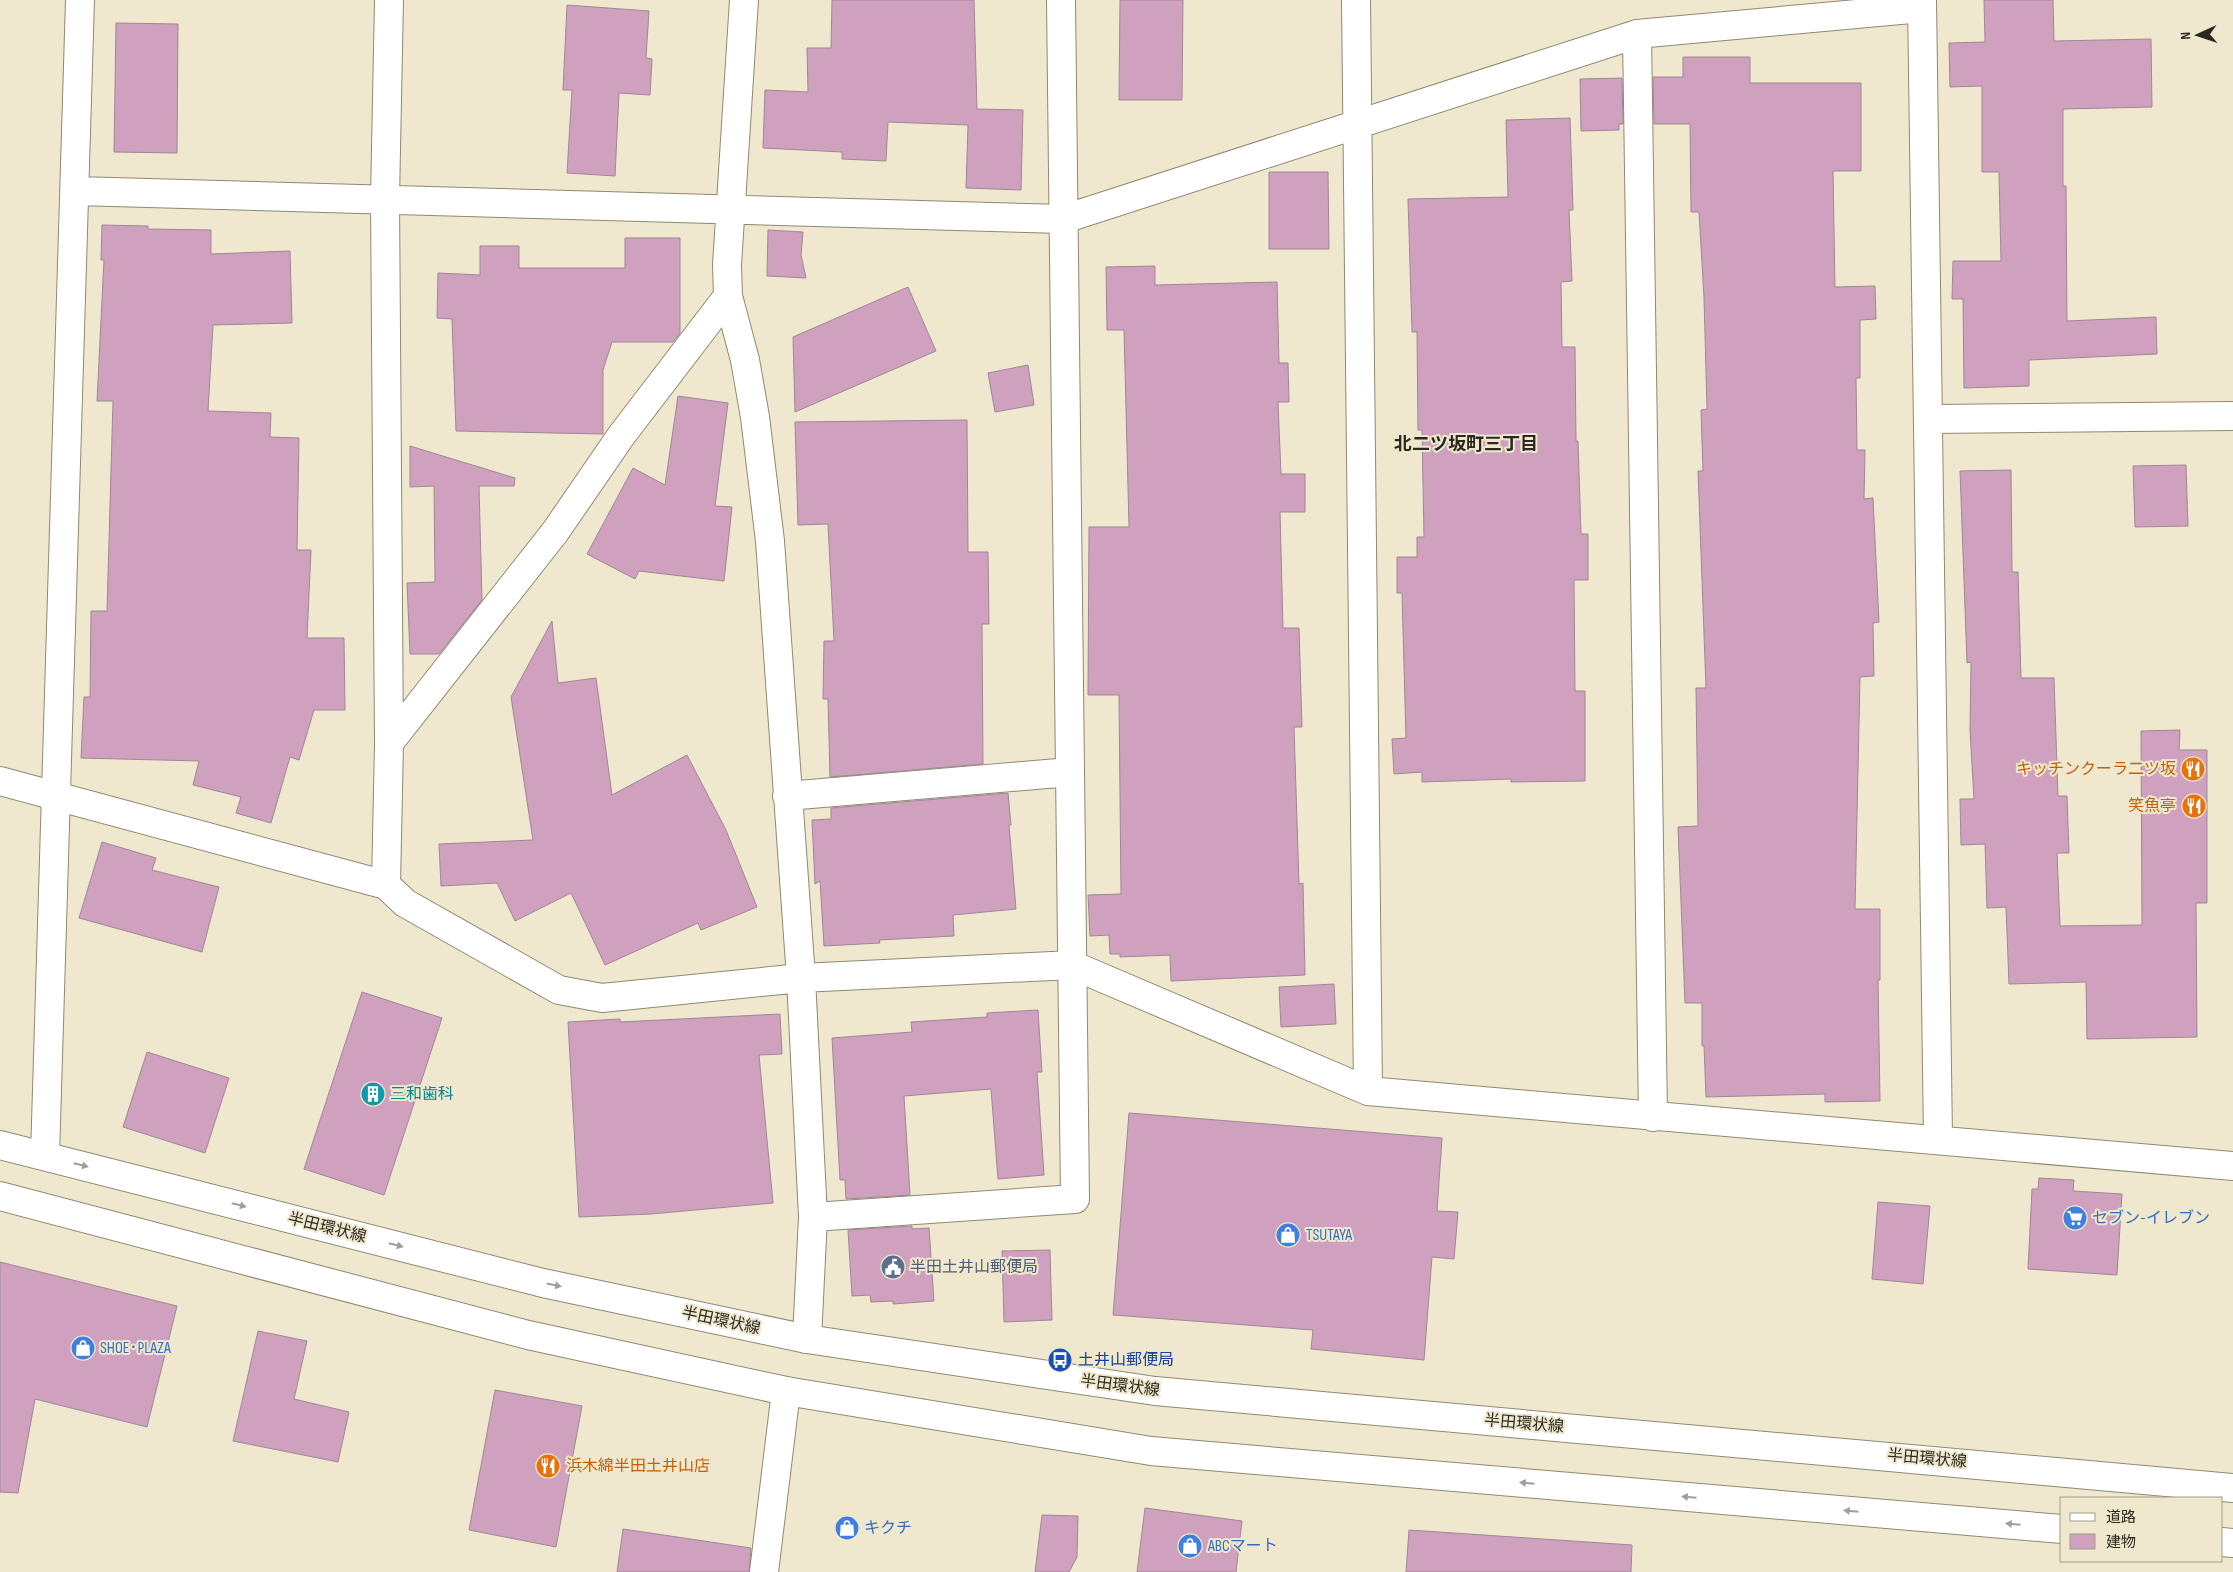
<svg xmlns="http://www.w3.org/2000/svg" width="2233" height="1572" font-family="'Sofia Sans Condensed','Noto Sans JP',sans-serif">
	<style>
		.building { fill: #cfa1be; stroke: #9f8796 }
		.lines { fill: none; stroke-linecap: round; stroke-linejoin: round }
		.minor-casing { stroke: #8f8971; stroke-width: 30 }
		.major-casing { stroke: #8f8971; stroke-width: 30 }
		.minor { stroke: #fff; stroke-width: 28 }
		.major { stroke: #fff; stroke-width: 28 }
		.oneway { fill: #a09f9a }
		.labels { text-anchor: middle; dominant-baseline: central; stroke-width: 4; stroke-linejoin: round; paint-order: stroke }
		.food-label { font-size: 16px; fill: #c56008; stroke: #efe8ce; text-anchor: end }
		.culture-label { font-size: 16px; fill: #0d838f; stroke: #efe8ce; text-anchor: start }
		.shop-label { font-size: 16px; fill: #366cbe; stroke: #efe8ce; text-anchor: start }
		.street-label { font-size: 16px; fill: #2b291f; stroke: #efe8ce }
		.service-label { font-size: 16px; fill: #4e5e75; stroke: #efe8ce; text-anchor: start }
		.transit-label { font-size: 16px; fill: #164399; stroke: #efe8ce; text-anchor: start }
		.neighbourhood-label { font-size: 18px; font-weight: bold; fill: #2b291f; stroke: #efe8ce }
	</style>
	<rect width="100%" height="100%" fill="#efe8ce"/>
	<path class="building" d="M 832,0 L 974,0 L 977,109 L 1023,110 L 1021,190 L 966,188 L 968,125 L 888,122 L 886,161 L 842,159 L 842,152 L 763,148 L 765,90 L 808,92 L 807,48 L 831,48 Z
		M 1120,0 L 1183,0 L 1182,100 L 1119,100 Z
		M 1984,0 L 2053,0 L 2054,41 L 2151,39 L 2152,107 L 2063,109 L 2063,186 L 2066,186 L 2067,321 L 2156,317 L 2157,354 L 2029,360 L 2029,386 L 1964,388 L 1963,299 L 1952,299 L 1953,261 L 2001,261 L 1999,172 L 1982,172 L 1982,86 L 1950,87 L 1949,43 L 1985,42 Z
		M 567,5 L 649,11 L 646,58 L 652,59 L 650,95 L 619,93 L 615,176 L 567,173 L 572,90 L 563,90 Z
		M 116,23 L 178,24 L 177,153 L 114,152 Z
		M 1683,57 L 1750,57 L 1750,83 L 1861,83 L 1861,171 L 1833,171 L 1835,287 L 1875,286 L 1876,319 L 1860,320 L 1860,378 L 1856,378 L 1857,450 L 1865,450 L 1864,499 L 1873,498 L 1879,622 L 1873,623 L 1874,676 L 1860,677 L 1855,909 L 1880,909 L 1880,980 L 1878,980 L 1880,1101 L 1825,1102 L 1825,1094 L 1706,1097 L 1704,1046 L 1702,1046 L 1702,1003 L 1685,1003 L 1678,827 L 1698,826 L 1696,688 L 1706,688 L 1698,471 L 1703,471 L 1701,410 L 1707,409 L 1704,297 L 1699,212 L 1691,212 L 1690,124 L 1654,124 L 1653,77 L 1683,77 Z
		M 1622,78 L 1623,124 L 1619,124 L 1619,130 L 1581,131 L 1580,79 Z
		M 1570,118 L 1573,210 L 1569,210 L 1572,281 L 1561,282 L 1562,347 L 1575,347 L 1576,441 L 1578,441 L 1581,534 L 1588,534 L 1588,580 L 1574,580 L 1575,691 L 1585,691 L 1585,781 L 1511,782 L 1511,779 L 1422,782 L 1422,772 L 1394,774 L 1392,739 L 1406,738 L 1402,593 L 1397,593 L 1397,557 L 1417,557 L 1417,537 L 1424,537 L 1422,430 L 1418,430 L 1417,332 L 1412,332 L 1408,199 L 1508,197 L 1506,120 Z
		M 1269,172 L 1328,172 L 1329,249 L 1269,249 Z
		M 102,225 L 148,226 L 148,229 L 211,230 L 211,254 L 290,251 L 292,323 L 213,325 L 208,411 L 271,413 L 270,437 L 299,438 L 297,550 L 311,550 L 307,638 L 344,638 L 345,710 L 314,710 L 299,760 L 290,757 L 271,823 L 236,813 L 241,797 L 193,785 L 199,761 L 81,758 L 84,697 L 90,697 L 91,611 L 107,611 L 113,401 L 97,401 L 104,260 L 101,260 Z
		M 768,230 L 803,232 L 801,255 L 806,278 L 767,276 Z
		M 625,238 L 680,238 L 680,333 L 673,342 L 612,342 L 603,370 L 603,434 L 456,431 L 452,319 L 437,318 L 438,273 L 480,275 L 480,246 L 519,246 L 519,268 L 625,268 Z
		M 1155,266 L 1155,285 L 1277,282 L 1279,363 L 1288,363 L 1289,402 L 1278,402 L 1281,474 L 1305,474 L 1305,512 L 1280,512 L 1283,628 L 1299,628 L 1302,727 L 1294,727 L 1299,884 L 1303,883 L 1305,975 L 1171,981 L 1170,955 L 1120,957 L 1120,954 L 1110,954 L 1109,935 L 1090,936 L 1088,895 L 1121,894 L 1119,695 L 1088,695 L 1089,527 L 1129,527 L 1124,330 L 1107,330 L 1106,267 Z
		M 908,287 L 936,351 L 795,412 L 793,337 Z
		M 1028,365 L 1034,405 L 995,412 L 988,373 Z
		M 678,396 L 728,403 L 715,506 L 732,507 L 724,581 L 639,571 L 635,579 L 587,554 L 633,468 L 665,485 Z
		M 967,420 L 968,552 L 988,552 L 989,624 L 982,624 L 983,764 L 830,777 L 828,699 L 823,699 L 824,641 L 834,641 L 828,524 L 798,525 L 795,422 Z
		M 410,446 L 515,478 L 514,486 L 479,486 L 482,600 L 439,654 L 410,654 L 407,583 L 435,582 L 434,486 L 410,487 Z
		M 2186,465 L 2188,526 L 2135,527 L 2133,466 Z
		M 2011,470 L 2012,572 L 2018,572 L 2021,678 L 2054,678 L 2058,796 L 2067,796 L 2069,853 L 2057,853 L 2060,926 L 2142,925 L 2141,731 L 2180,730 L 2179,750 L 2207,750 L 2207,903 L 2196,903 L 2197,1037 L 2087,1039 L 2086,982 L 2009,984 L 2006,907 L 1987,908 L 1985,844 L 1961,845 L 1960,799 L 1974,799 L 1970,730 L 1971,662 L 1967,663 L 1960,471 Z
		M 552,621 L 558,683 L 596,678 L 612,795 L 687,755 L 726,830 L 757,907 L 701,930 L 698,923 L 605,965 L 571,893 L 515,921 L 497,883 L 441,886 L 439,844 L 533,840 L 511,697 Z
		M 1008,793 L 1011,825 L 1009,825 L 1016,909 L 953,915 L 954,936 L 879,940 L 880,943 L 824,946 L 820,881 L 815,884 L 812,820 L 831,819 L 831,808 Z
		M 102,842 L 156,858 L 152,870 L 219,887 L 202,952 L 79,918 Z
		M 1334,984 L 1336,1024 L 1281,1027 L 1279,987 Z
		M 362,992 L 442,1018 L 384,1195 L 304,1169 Z
		M 1038,1010 L 1042,1072 L 1037,1072 L 1044,1175 L 998,1179 L 991,1089 L 904,1096 L 910,1195 L 846,1199 L 845,1180 L 840,1180 L 832,1038 L 912,1032 L 911,1022 L 987,1017 L 987,1013 Z
		M 780,1014 L 782,1054 L 759,1055 L 773,1203 L 651,1214 L 579,1217 L 568,1022 L 620,1019 L 620,1022 Z
		M 147,1052 L 229,1078 L 205,1153 L 123,1127 Z
		M 1129,1113 L 1442,1138 L 1437,1211 L 1458,1212 L 1454,1259 L 1432,1257 L 1424,1360 L 1311,1349 L 1313,1330 L 1113,1315 Z
		M 2039,1178 L 2074,1180 L 2073,1191 L 2122,1194 L 2117,1275 L 2028,1269 L 2032,1189 L 2038,1189 Z
		M 1878,1202 L 1930,1206 L 1923,1284 L 1872,1279 Z
		M 912,1226 L 912,1229 L 929,1228 L 934,1301 L 893,1304 L 893,1301 L 871,1302 L 870,1295 L 852,1296 L 848,1230 Z
		M 1050,1250 L 1052,1320 L 1004,1322 L 1002,1251 Z
		M 0,1262 L 177,1306 L 147,1427 L 35,1399 L 18,1493 L 0,1492 Z
		M 258,1331 L 307,1341 L 294,1399 L 349,1412 L 338,1462 L 233,1441 Z
		M 495,1390 L 582,1406 L 556,1547 L 469,1530 Z
		M 1145,1508 L 1242,1521 L 1236,1572 L 1137,1572 Z
		M 1042,1515 L 1078,1516 L 1077,1557 L 1069,1572 L 1035,1572 Z
		M 623,1529 L 751,1548 L 749,1572 L 617,1572 Z
		M 1409,1530 L 1632,1545 L 1631,1572 L 1406,1572 Z"/>
	<g class="lines">
		<defs>
			<path id="minor" d="M 744,0 L 727,265 L 728,296 L 745,360 L 755,417 L 770,541 L 801,978 L 813,1217 L 807,1339
				M 1356,0 L 1368,1091
				M 1922,0 L 1938,1139
				M 1637,34 L 1653,1117
				M 76,191 L 1064,219 L 1637,34 L 1922,8
				M 1929,419 L 2233,416
				M 389,743 L 555,532 L 621,436 L 728,296
				M 0,781 L 386,885 L 405,903 L 559,990 L 602,998 L 801,978 L 1072,965 L 1368,1091 L 2233,1166
				M 787,796 L 1070,772
				M 386,885 L 389,743 L 385,199 L 389,0
				M 45,1156 L 80,0
				M 813,1217 L 1075,1199 L 1061,0
				M 764,1572 L 786,1391"/>
			<path id="major" d="M 0,1145 L 543,1283 L 807,1339 L 1155,1391 L 2233,1488
				M 0,1196 L 528,1335 L 786,1391 L 1151,1451 L 2062,1529
				M 2222,1542 L 2233,1543"/>
		</defs>
		<use href="#minor" class="minor-casing"/>
		<use href="#major" class="major-casing"/>
		<use href="#minor" class="minor"/>
		<use href="#major" class="major"/>
	</g>
	<defs><path id="oneway-solid" d="M-6-.8H1V-3.2L6.5 0L1 3.2V.8H-6Z" transform="scale(1.25)"/></defs>
	<g class="oneway">
		<use href="#oneway-solid" transform="translate(81 1165) rotate(14)"/>
		<use href="#oneway-solid" transform="translate(239 1205) rotate(14)"/>
		<use href="#oneway-solid" transform="translate(396 1245) rotate(14)"/>
		<use href="#oneway-solid" transform="translate(554 1285) rotate(12)"/>
		<use href="#oneway-solid" transform="translate(1527 1483) rotate(-175)"/>
		<use href="#oneway-solid" transform="translate(1689 1497) rotate(-175)"/>
		<use href="#oneway-solid" transform="translate(1851 1511) rotate(-175)"/>
		<use href="#oneway-solid" transform="translate(2013 1524) rotate(-175)"/>
	</g>
	<defs>
		<symbol id="restaurant-disc" viewBox="-11 -11 22 22"><circle r="9.5" fill="#e8710a" stroke="#efe8ce"/><path d="M-5-6h1v4h1v-4h1v4h1v-4h1v5L-1.5 .5V6h-2V.5L-5-1ZM5-6V6H3V1.5H1.5Q1.5-4 5-6Z" fill="#fff"/></symbol>
		<symbol id="building-disc" viewBox="-11 -11 22 22"><circle r="9.5" fill="#0f9aa8" stroke="#efe8ce"/><path d="M-4-6H4V6H1V3H-1V6H-4ZM-2.5-4.3h1.7v1.8h-1.7ZM.8-4.3h1.7v1.8H.8ZM-2.5-1h1.7V.8h-1.7ZM.8-1h1.7V.8H.8Z" fill="#fff"/></symbol>
		<symbol id="supermarket-disc" viewBox="-11 -11 22 22"><circle r="9.5" fill="#3f7fe0" stroke="#efe8ce"/><path d="M-6-5.5h2.5l.6 2H6L4.5 2H-2.5L-4.4-4H-6ZM-1.5 3.2a1.3 1.3 0 1 0 .1 0ZM3 3.2a1.3 1.3 0 1 0 .1 0Z" fill="#fff"/></symbol>
		<symbol id="shop-disc" viewBox="-11 -11 22 22"><circle r="9.5" fill="#3f7fe0" stroke="#efe8ce"/><path d="M-5-2.5h2.3a2.7 3.5 0 0 1 5.4 0H5L5.5 6h-11ZM-1.5-2.5h3a1.5 2.3 0 0 0-3 0Z" fill="#fff"/></symbol>
		<symbol id="civic-disc" viewBox="-11 -11 22 22"><circle r="9.5" fill="#5c6f8a" stroke="#efe8ce"/><path d="M-.6-6.5H3V-4.5H.6V-3L4-1V1h2V6H-6V1h2V-1L-.6-3ZM-1.2 2.5V6h2.4V2.5Z" fill="#fff"/></symbol>
		<symbol id="bus-disc" viewBox="-11 -11 22 22"><circle r="9.5" fill="#1a4fb4" stroke="#efe8ce"/><path d="M-5-6H5V4H4V6H2V4H-2V6H-4V4H-5ZM-3.5-4V0h7V-4ZM-3.5 1.2v1.5H-2V1.2ZM2 1.2v1.5H3.5V1.2Z" fill="#fff"/></symbol>
	</defs>
	<g fill-rule="evenodd">
		<use href="#restaurant-disc" x="2179" y="755" width="28" height="28"/>
		<use href="#restaurant-disc" x="2180" y="792" width="28" height="28"/>
		<use href="#building-disc" x="359" y="1080" width="28" height="28"/>
		<use href="#supermarket-disc" x="2061" y="1204" width="28" height="28"/>
		<use href="#shop-disc" x="1274" y="1221" width="28" height="28"/>
		<use href="#civic-disc" x="879" y="1253" width="28" height="28"/>
		<use href="#shop-disc" x="69" y="1334" width="28" height="28"/>
		<use href="#bus-disc" x="1046" y="1346" width="28" height="28"/>
		<use href="#restaurant-disc" x="534" y="1452" width="28" height="28"/>
		<use href="#shop-disc" x="833" y="1514" width="28" height="28"/>
		<use href="#shop-disc" x="1176" y="1532" width="28" height="28"/>
	</g>
	<g class="labels">
		<g class="food-label">
			<text x="2176" y="769">キッチンクーラ二ツ坂</text>
			<text x="2176" y="806">笑魚亭</text>
			<text x="566" y="1466" text-anchor="start">浜木綿半田土井山店</text>
		</g>
		<g class="culture-label">
			<text x="390" y="1094">三和歯科</text>
		</g>
		<g class="shop-label">
			<text x="2092" y="1218">セブン-イレブン</text>
			<text x="1306" y="1235">TSUTAYA</text>
			<text x="100" y="1348">SHOE･PLAZA</text>
			<text x="864" y="1528">キクチ</text>
			<text x="1208" y="1546">ABCマート</text>
		</g>
		<g class="street-label">
			<text transform="translate(327 1228) rotate(14)">半田環状線</text>
			<text transform="translate(721 1321) rotate(12)">半田環状線</text>
			<text transform="translate(1120 1386) rotate(7)">半田環状線</text>
			<text transform="translate(1524 1424) rotate(5)">半田環状線</text>
			<text transform="translate(1927 1459) rotate(5)">半田環状線</text>
		</g>
		<g class="service-label">
			<text x="910" y="1267">半田土井山郵便局</text>
		</g>
		<g class="transit-label">
			<text x="1078" y="1360">土井山郵便局</text>
		</g>
		<g class="neighbourhood-label">
			<text x="1466" y="444">北二ツ坂町三丁目</text>
		</g>
	</g>
	<rect x="2060" y="1497" width="162" height="65" fill="#efe8ce" stroke="#a19c88"/>
	<rect x="2070" y="1513" width="25" height="8" fill="#ffffff" stroke="#a19c88"/>
	<text x="2106" y="1522" font-size="15" fill="#2b291f">道路</text>
	<rect x="2070" y="1534" width="25" height="15" fill="#cfa1be" stroke="#a19c88"/>
	<text x="2106" y="1547" font-size="15" fill="#2b291f">建物</text>
	<g transform="translate(2198 35) rotate(267)" stroke="#efe8ce" stroke-width="4" paint-order="stroke">
	<path d="M0-4L9 19L0 12L-9 19Z" fill="#2b291f"/>
	<text y="-8" font-size="14" font-weight="bold" text-anchor="middle" fill="#2b291f">N</text>
	</g>
</svg>
